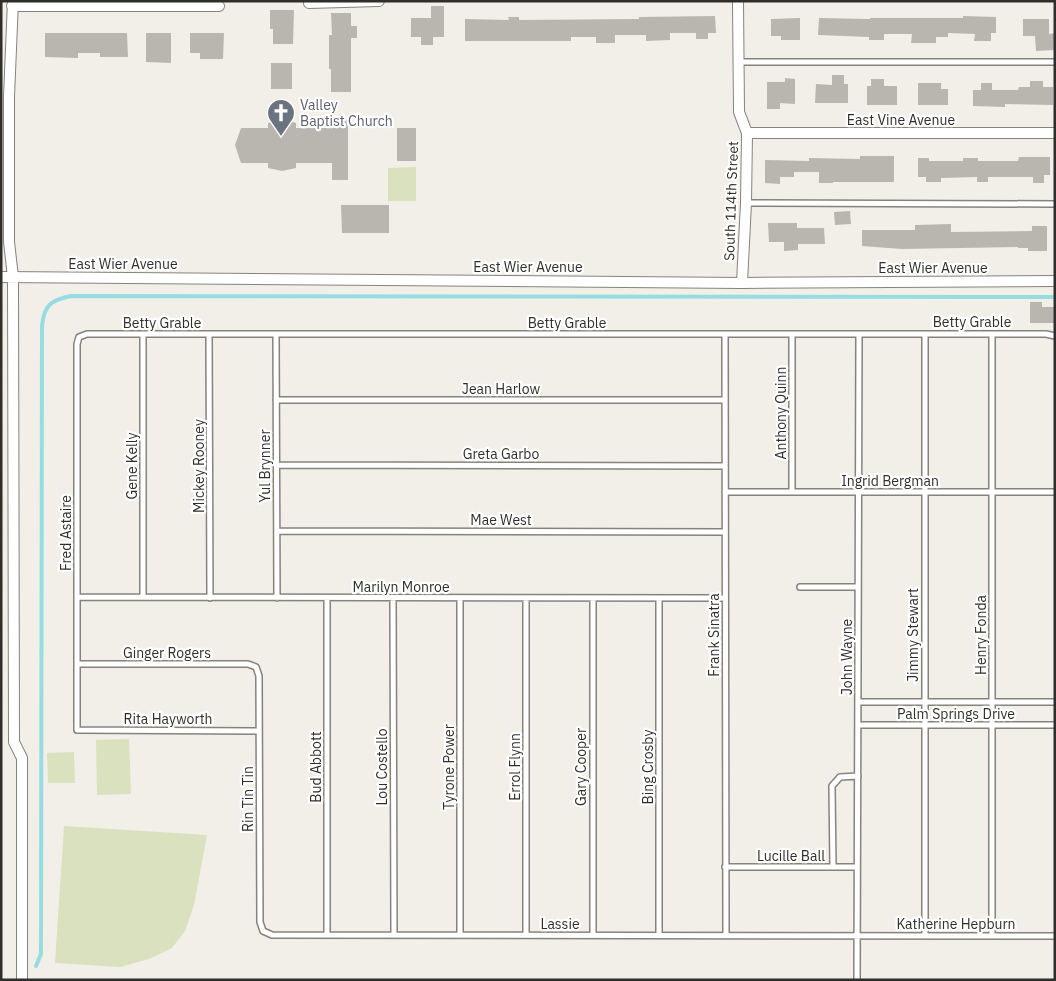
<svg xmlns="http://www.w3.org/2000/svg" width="1056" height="981" font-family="'IBM Plex Sans',sans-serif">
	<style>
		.green { fill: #dae1bf }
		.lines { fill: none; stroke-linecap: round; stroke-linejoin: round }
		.stream { stroke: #96dde1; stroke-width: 4 }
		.building { fill: #b9b6b0 }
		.lane-casing { stroke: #86837d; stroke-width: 8 }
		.street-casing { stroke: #86837d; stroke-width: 12 }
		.lane { stroke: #fff; stroke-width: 5 }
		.street { stroke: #fff; stroke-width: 10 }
		.labels { text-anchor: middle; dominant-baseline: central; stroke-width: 4.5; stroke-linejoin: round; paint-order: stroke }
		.worship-label { font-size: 14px; fill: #5b616d; stroke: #fff; text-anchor: start }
		.street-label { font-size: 14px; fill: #2f2e2b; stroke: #fff }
	</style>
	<rect width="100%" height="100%" fill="#f2efe8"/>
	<path class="green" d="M 416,167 L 416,201 L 388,201 L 388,168 Z
		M 129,739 L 131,794 L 97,795 L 96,740 Z
		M 74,752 L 75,783 L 48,783 L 47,753 Z
		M 64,826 L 207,835 L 194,905 L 185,931 L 172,948 L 149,959 L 120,967 L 55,963 Z"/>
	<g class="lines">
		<path class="stream" d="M 36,966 L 41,954 L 42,326 C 44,305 51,300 71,296 L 1055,297"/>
	</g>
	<path class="building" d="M 431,6 L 444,6 L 444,37 L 433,37 L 433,45 L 421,45 L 421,37 L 411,37 L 411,18 L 431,18 Z
		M 270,10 L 294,10 L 293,44 L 273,44 L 273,29 L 270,29 Z
		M 331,13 L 351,13 L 351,26 L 357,26 L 357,38 L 351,38 L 351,92 L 331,92 L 331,69 L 329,69 L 329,35 L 332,35 Z
		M 715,16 L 716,33 L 708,33 L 708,39 L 696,39 L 696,33 L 670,33 L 670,40 L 646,41 L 646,35 L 615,35 L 615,43 L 596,43 L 596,37 L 571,37 L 571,41 L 465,41 L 465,19 L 509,20 L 508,17 L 519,17 L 519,20 L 639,19 L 639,17 Z
		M 963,16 L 996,17 L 996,33 L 991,33 L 991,41 L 974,41 L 975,34 L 948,33 L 948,37 L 936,37 L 936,43 L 911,43 L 912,34 L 884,34 L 884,40 L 869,40 L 869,37 L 818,35 L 819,18 L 870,19 L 870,18 L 963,18 Z
		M 800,18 L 800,40 L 781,40 L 781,36 L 771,36 L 771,19 Z
		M 1023,19 L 1049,19 L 1049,34 L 1055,33 L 1055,50 L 1036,51 L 1035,36 L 1023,36 Z
		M 45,33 L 127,33 L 128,57 L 100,57 L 100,53 L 78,53 L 78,58 L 45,57 Z
		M 146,33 L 171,33 L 171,63 L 146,62 Z
		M 190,33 L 224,33 L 223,59 L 200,59 L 200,53 L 190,53 Z
		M 271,63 L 292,63 L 292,89 L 271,89 Z
		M 832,75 L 844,75 L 844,84 L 848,84 L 848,103 L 815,103 L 816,84 L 832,85 Z
		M 785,78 L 795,79 L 795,104 L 780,103 L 780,109 L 767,109 L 767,82 L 785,82 Z
		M 871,79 L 884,79 L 884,86 L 897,86 L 897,105 L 867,105 L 867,86 L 871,86 Z
		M 1030,81 L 1043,81 L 1043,87 L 1053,87 L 1053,105 L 1005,104 L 1005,107 L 973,106 L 973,90 L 981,90 L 981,83 L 992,83 L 992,90 L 1018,90 L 1019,87 L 1030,87 Z
		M 918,83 L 941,83 L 941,89 L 948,89 L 948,105 L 918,105 Z
		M 282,119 L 296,123 L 296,128 L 332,128 L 332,120 L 348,120 L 348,180 L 332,180 L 332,163 L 296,163 L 296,168 L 282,171 L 268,168 L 268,163 L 241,163 L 235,145 L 241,128 L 268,128 L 268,123 Z
		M 397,128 L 416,128 L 416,161 L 397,161 Z
		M 860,156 L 894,156 L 894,182 L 833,182 L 833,183 L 819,183 L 819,172 L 794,172 L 794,177 L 780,177 L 780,184 L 765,183 L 765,160 L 809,161 L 809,158 L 860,159 Z
		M 1019,157 L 1050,157 L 1050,175 L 1044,175 L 1044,183 L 1033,183 L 1033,177 L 988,177 L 988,182 L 977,182 L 977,177 L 941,178 L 941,182 L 926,182 L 926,177 L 918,177 L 918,158 L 929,158 L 929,161 L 963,161 L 963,158 L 978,158 L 978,161 L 1018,161 Z
		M 341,205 L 389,205 L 389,233 L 342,233 Z
		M 850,211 L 851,224 L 835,225 L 834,212 Z
		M 768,223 L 797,223 L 797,228 L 824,228 L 825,244 L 798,244 L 798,250 L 784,251 L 784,242 L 769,242 Z
		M 951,224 L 951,232 L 1032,231 L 1032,226 L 1047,226 L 1047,251 L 1028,251 L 1028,248 L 1018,248 L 1018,247 L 902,249 L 862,246 L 862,230 L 915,230 L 915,225 Z
		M 1030,302 L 1042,302 L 1042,307 L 1055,307 L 1055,323 L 1030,323 Z"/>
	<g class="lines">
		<defs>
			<path id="lane" d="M 739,62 L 1055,62
				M 746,203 L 1055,204
				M 209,334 L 210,598
				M 276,334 L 277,598
				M 725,334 L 726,935
				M 792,334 L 792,492
				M 925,334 L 925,936
				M 992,334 L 992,936
				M 276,400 L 725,400
				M 277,465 L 725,466
				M 725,492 L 1055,492
				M 277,531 L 725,532
				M 800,587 L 858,587
				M 77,597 L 725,598
				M 143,597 L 143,334
				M 327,598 L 327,935
				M 393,598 L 394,935
				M 460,598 L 460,935
				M 593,598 L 593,935
				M 659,598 L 659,935
				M 77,664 L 248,664 L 256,667 L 259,676 L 260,922 L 263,931 L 272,935 L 1055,936
				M 858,702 L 1055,702
				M 858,725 L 1055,725
				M 259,731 L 77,730 L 77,344 L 79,337 L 87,334 L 1046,334 L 1055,336
				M 725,867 L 857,867
				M 833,867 L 832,786 L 840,777 L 858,776
				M 526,935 L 526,598
				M 857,980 L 859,334"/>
			<path id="street" d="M 13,1 L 9,96 L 9,242 L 13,277 L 14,742 L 22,758 L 22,980
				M 738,1 L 739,112 L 747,133 L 746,203 L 742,283
				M 309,3 L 379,1
				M 12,6 L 219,6
				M 747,133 L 1055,133
				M 1,277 L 742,283 L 1055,281"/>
		</defs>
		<use href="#lane" class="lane-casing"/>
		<use href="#street" class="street-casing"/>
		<use href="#lane" class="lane"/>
		<use href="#street" class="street"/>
	</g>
	<defs>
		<symbol id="church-pin" viewBox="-11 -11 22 30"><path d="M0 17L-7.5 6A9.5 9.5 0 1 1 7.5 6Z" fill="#6b7280" stroke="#fff"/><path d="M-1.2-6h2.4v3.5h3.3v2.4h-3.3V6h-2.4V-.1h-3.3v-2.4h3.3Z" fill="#fff"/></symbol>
	</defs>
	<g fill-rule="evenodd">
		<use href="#church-pin" x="265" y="97" width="32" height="43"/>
	</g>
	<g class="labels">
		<g class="worship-label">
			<text x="300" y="105">Valley<tspan x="300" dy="16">Baptist Church</tspan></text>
		</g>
		<g class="street-label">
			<text x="901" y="120">East Vine Avenue</text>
			<text transform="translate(731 201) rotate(-88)">South 114th Street</text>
			<text x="123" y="264">East Wier Avenue</text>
			<text x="528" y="267">East Wier Avenue</text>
			<text x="933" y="268">East Wier Avenue</text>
			<text x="972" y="322">Betty Grable</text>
			<text x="162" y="323">Betty Grable</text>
			<text x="567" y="323">Betty Grable</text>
			<text x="501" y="389">Jean Harlow</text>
			<text transform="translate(781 413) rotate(-90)">Anthony Quinn</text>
			<text x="501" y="454">Greta Garbo</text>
			<text transform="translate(132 466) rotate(-90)">Gene Kelly</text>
			<text transform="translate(199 466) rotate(-90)">Mickey Rooney</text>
			<text transform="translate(265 466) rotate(-90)">Yul Brynner</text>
			<text x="890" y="481">Ingrid Bergman</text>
			<text x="501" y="520">Mae West</text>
			<text transform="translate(66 533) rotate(-90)">Fred Astaire</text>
			<text x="401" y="587">Marilyn Monroe</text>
			<text transform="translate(714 635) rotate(-90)">Frank Sinatra</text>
			<text transform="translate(913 635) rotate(-90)">Jimmy Stewart</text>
			<text transform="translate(981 635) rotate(-90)">Henry Fonda</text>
			<text x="167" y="653">Ginger Rogers</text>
			<text transform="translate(847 657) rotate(-90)">John Wayne</text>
			<text x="956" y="714">Palm Springs Drive</text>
			<text x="168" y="719">Rita Hayworth</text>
			<text transform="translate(316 767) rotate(-90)">Bud Abbott</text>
			<text transform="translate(382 767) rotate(-90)">Lou Costello</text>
			<text transform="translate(449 767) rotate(-90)">Tyrone Power</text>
			<text transform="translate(515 767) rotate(-90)">Errol Flynn</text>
			<text transform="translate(581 767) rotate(-90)">Gary Cooper</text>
			<text transform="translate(648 767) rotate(-90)">Bing Crosby</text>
			<text transform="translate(248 799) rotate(-90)">Rin Tin Tin</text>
			<text x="791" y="856">Lucille Ball</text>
			<text x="560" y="924">Lassie</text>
			<text x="956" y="924">Katherine Hepburn</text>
		</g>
	</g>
	<rect width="1056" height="981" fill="none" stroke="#2f2e2b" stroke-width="5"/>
</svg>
